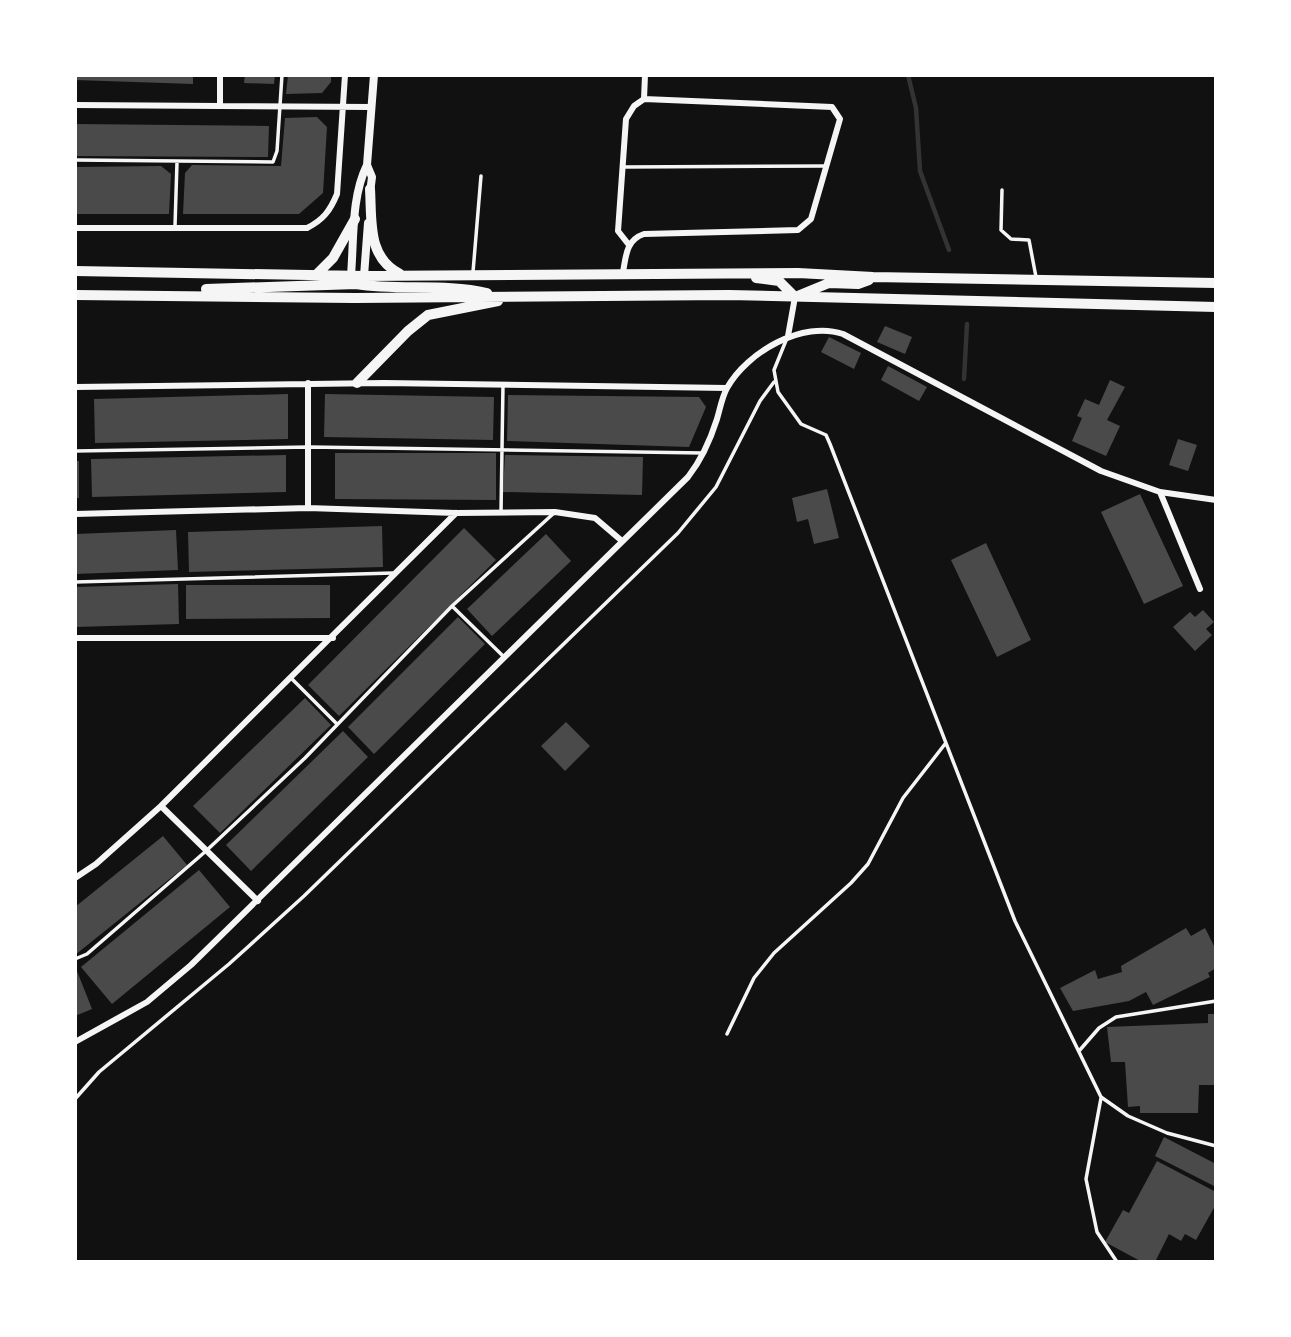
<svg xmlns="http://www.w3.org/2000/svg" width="1291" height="1337" font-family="'IBM Plex Sans',sans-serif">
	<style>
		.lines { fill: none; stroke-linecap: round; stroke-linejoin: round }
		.stream { stroke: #333; stroke-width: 4.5 }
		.building { fill: #4a4a4a }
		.service { stroke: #f5f5f5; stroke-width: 3.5 }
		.minor { stroke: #f5f5f5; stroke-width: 6 }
		.tertiary { stroke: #f5f5f5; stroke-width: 8 }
		.trunk { stroke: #f5f5f5; stroke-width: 10 }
	</style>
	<rect width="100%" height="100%" fill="#111"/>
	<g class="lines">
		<path class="stream" d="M 908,75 L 916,108 L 920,171 L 949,250
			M 964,379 L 967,324"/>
	</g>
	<path class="building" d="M 75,75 L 193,75 L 193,84 L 75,80 Z
		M 245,75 L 275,75 L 274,84 L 244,83 Z
		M 288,75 L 331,75 L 331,82 L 322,93 L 286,94 Z
		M 317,117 L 327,127 L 323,193 L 299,214 L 183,214 L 185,173 L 192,165 L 281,166 L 285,118 Z
		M 75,124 L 269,126 L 268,157 L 75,156 Z
		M 161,166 L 171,174 L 169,214 L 75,214 L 75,167 Z
		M 885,326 L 912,337 L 905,354 L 877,342 Z
		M 829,337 L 861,353 L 854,369 L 821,352 Z
		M 888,366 L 927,387 L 919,401 L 881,380 Z
		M 1110,380 L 1125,387 L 1107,420 L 1120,426 L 1106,456 L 1072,441 L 1082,418 L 1077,416 L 1085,399 L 1099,405 Z
		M 288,394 L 288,439 L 95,443 L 94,399 Z
		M 325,394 L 494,397 L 493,440 L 324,437 Z
		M 508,395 L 699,397 L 706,407 L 689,447 L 507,441 Z
		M 1178,439 L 1197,445 L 1188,471 L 1169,465 Z
		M 335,453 L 496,453 L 496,500 L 335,499 Z
		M 286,455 L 286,492 L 92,497 L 91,459 Z
		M 505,455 L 643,457 L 642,495 L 503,492 Z
		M 75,461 L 79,461 L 79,498 L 75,498 Z
		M 827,489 L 839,538 L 814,544 L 808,519 L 797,522 L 792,498 Z
		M 1140,494 L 1183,586 L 1144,604 L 1101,512 Z
		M 382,526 L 383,567 L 189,572 L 188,532 Z
		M 464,528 L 496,560 L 339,716 L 308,685 Z
		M 176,530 L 178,570 L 75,574 L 75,534 Z
		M 546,534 L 571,561 L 492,636 L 467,609 Z
		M 986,543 L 1031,640 L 997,657 L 951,560 Z
		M 178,584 L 179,624 L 75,627 L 75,587 Z
		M 186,585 L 330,585 L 330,618 L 186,619 Z
		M 1203,610 L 1214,622 L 1206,629 L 1212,635 L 1195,651 L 1173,627 L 1190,612 L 1195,617 Z
		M 458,617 L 485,644 L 374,754 L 348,727 Z
		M 305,698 L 331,725 L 220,833 L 193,806 Z
		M 566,722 L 590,746 L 565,771 L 541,746 Z
		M 343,731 L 368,757 L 251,871 L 226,845 Z
		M 163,836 L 187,865 L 75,955 L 75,907 Z
		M 199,870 L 230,907 L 112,1004 L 81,967 Z
		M 1186,928 L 1191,936 L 1205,928 L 1216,950 L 1216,968 L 1208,973 L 1210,977 L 1153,1005 L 1146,992 L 1129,1001 L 1073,1011 L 1060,988 L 1095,970 L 1098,979 L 1122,972 L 1121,966 Z
		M 77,971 L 92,1009 L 75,1016 L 75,972 Z
		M 1208,1014 L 1216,1014 L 1216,1085 L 1199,1085 L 1198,1113 L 1140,1113 L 1140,1106 L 1128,1107 L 1125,1062 L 1111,1062 L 1107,1027 L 1208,1023 Z
		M 1164,1137 L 1216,1164 L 1216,1187 L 1155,1156 Z
		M 1157,1161 L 1216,1192 L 1216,1204 L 1196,1240 L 1185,1234 L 1181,1241 L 1169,1234 L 1155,1262 L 1142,1262 L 1105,1242 L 1123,1210 L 1129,1213 Z"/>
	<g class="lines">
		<path class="service" d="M 75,160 L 273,162 L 277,151 L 282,75
			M 623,167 L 825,166
			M 1002,190 L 1001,230 L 1011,239 L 1029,240 L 1036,277
			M 175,226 L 177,162
			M 473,272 L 481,176
			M 787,338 L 774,370 L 778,392 L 801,424 L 826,435 L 830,444 L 1015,921 L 1101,1097 L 1128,1116 L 1167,1133 L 1216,1146
			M 75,451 L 309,447 L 703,453
			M 501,512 L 503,385
			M 75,582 L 393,573
			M 452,606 L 503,656
			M 292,679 L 337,724
			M 75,959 L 87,954 L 206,851 L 305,758 L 452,606 L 554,513
			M 727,1034 L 754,978 L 774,953 L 851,883 L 868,864 L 903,798 L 945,744
			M 1079,1051 L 1099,1028 L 1116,1017 L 1216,1001
			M 1101,1098 L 1086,1179 L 1097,1232 L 1117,1262
			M 75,1099 L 99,1072 L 229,964 L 304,896 L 678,533 L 716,487 L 760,401 L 774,382"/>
		<path class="minor" d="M 220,104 L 220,75
			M 75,105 L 371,107
			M 75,228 L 307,228 C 323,220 330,211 337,194 L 345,75
			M 629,245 L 618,231 L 626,119 L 634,106 L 644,99
			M 623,272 C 626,256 626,240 644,234 L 798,230 L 811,219 L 840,119 L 832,107 L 644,99 L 645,75
			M 788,336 L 795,297
			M 308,383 L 308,508
			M 75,387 L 384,383 L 727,388
			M 1160,492 L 1200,589
			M 75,514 L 308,508 L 456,513 L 555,512 L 595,518 L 622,541
			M 75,638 L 333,638
			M 161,806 L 258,901
			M 75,878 L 96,864 L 161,806 L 456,513
			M 75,1042 L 147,1002 L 191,965 L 688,477 C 702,459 710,441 717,419 C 720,409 722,397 727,388 C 747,352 803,320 843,334 L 1101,471 L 1160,492 L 1216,500"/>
		<path class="tertiary" d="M 367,165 L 372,177 L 370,193
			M 351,275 C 354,240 351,197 367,165 L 374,75
			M 364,276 L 368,223"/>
		<path class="trunk" d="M 370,189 C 372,222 367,257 400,274
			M 75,271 L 364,276 L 798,273 L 873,277 L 1216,283
			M 317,274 L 333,258 L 355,219
			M 756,278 L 779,281 L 795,297
			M 206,289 L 356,284 C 399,291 444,283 487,293
			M 75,295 L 355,298 L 729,295 L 1216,307
			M 795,297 L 829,283 L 858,284 L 869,280
			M 357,383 L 408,331 L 428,315 L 498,301"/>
	</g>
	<rect width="1291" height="1337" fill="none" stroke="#ffffff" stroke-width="154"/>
</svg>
